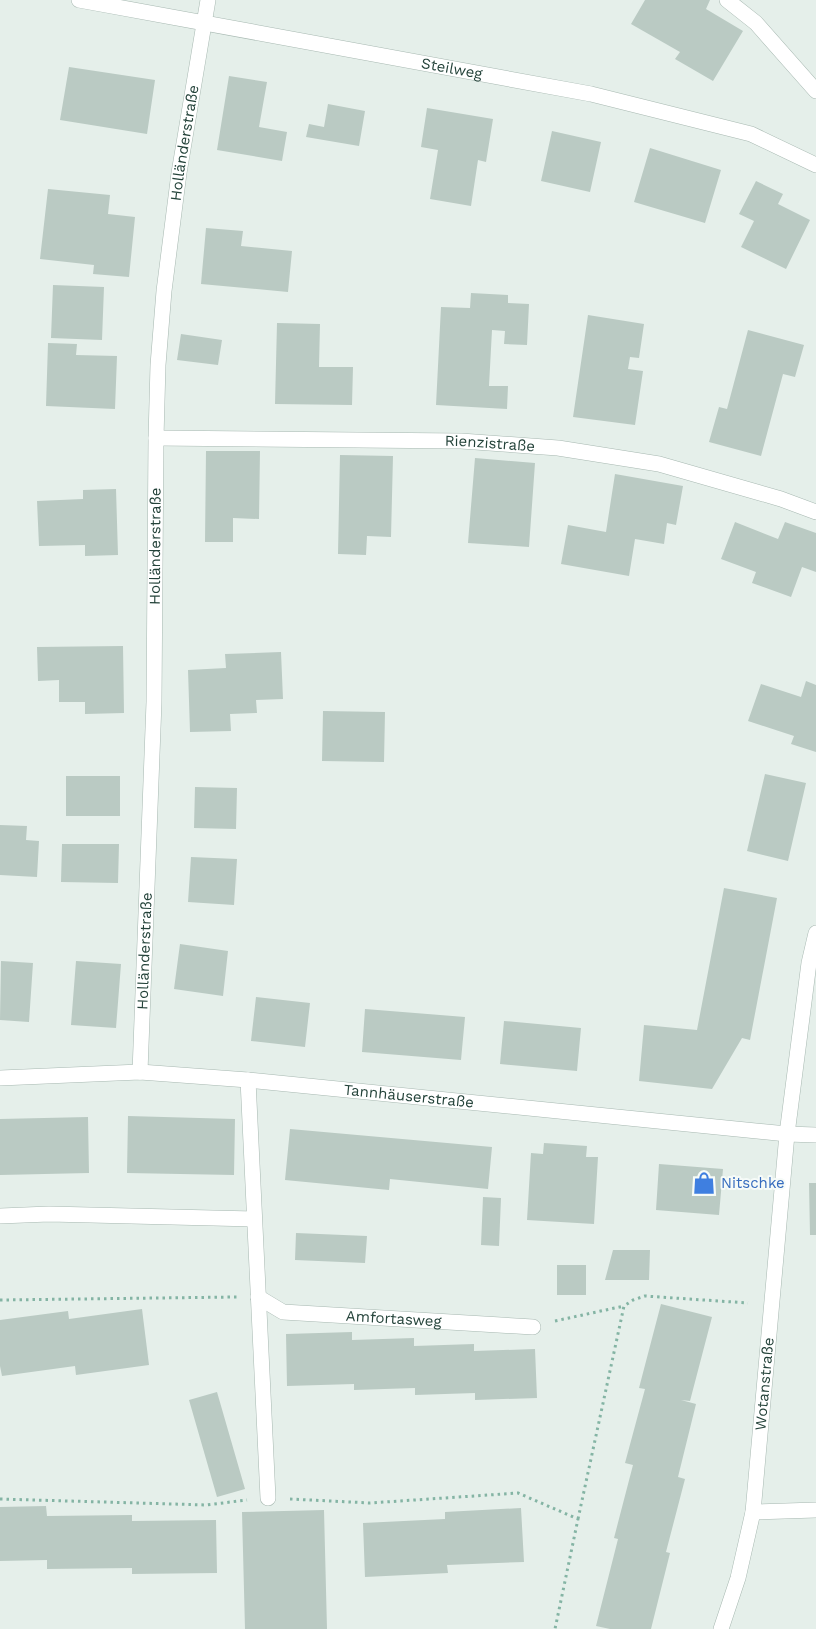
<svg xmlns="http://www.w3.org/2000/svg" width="816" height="1629" font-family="'Work Sans',sans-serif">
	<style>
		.building { fill: #bacac3 }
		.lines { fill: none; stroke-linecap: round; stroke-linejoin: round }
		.lane-casing { stroke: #a7b8b1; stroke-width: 16 }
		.street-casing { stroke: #a7b8b1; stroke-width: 16 }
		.path { stroke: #84b4a4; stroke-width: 3; stroke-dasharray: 2.5 4; stroke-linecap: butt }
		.lane { stroke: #fff; stroke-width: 15 }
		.street { stroke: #fff; stroke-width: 15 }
		.labels { text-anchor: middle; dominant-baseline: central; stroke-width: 4; stroke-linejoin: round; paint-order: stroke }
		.street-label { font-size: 15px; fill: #234239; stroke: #f6fbf8 }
		.shop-label { font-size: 15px; fill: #366cbe; stroke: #f6fbf8; text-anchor: start }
	</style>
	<rect width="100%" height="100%" fill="#e5efea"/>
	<path class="building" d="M 645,0 L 710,0 L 706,9 L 743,31 L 713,81 L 675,59 L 680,52 L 631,24 Z
		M 69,67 L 155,80 L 147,134 L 60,120 Z
		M 229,76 L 267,82 L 259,127 L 287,132 L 282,161 L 217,150 Z
		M 328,104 L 365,111 L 359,146 L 306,137 L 309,124 L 324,127 Z
		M 427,108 L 493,119 L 486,162 L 478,160 L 471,206 L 430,199 L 438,150 L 421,147 Z
		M 552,131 L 601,142 L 590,192 L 541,181 Z
		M 650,148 L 721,170 L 705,223 L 634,202 Z
		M 756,181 L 783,194 L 778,204 L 810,220 L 786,269 L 741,247 L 754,221 L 739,214 Z
		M 48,189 L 110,195 L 108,214 L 135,217 L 129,277 L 93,274 L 94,265 L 40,259 Z
		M 206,228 L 243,231 L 241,246 L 292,251 L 288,292 L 201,284 Z
		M 53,285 L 104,287 L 102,340 L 51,338 Z
		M 471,293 L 508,295 L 508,303 L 529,304 L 527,345 L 504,344 L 505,331 L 492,330 L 489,386 L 508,386 L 507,409 L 436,405 L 441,307 L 470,308 Z
		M 588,315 L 644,324 L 639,358 L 630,357 L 628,369 L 643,371 L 635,425 L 573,417 Z
		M 277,323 L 320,324 L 319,367 L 353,367 L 352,405 L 275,404 Z
		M 748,330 L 804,345 L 795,377 L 783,374 L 761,456 L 709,442 L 719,407 L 727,409 Z
		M 181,334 L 222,340 L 218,365 L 177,360 Z
		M 48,343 L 77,344 L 76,355 L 117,356 L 115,409 L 46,406 Z
		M 206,451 L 260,451 L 259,519 L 233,518 L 233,542 L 205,542 Z
		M 340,455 L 393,456 L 391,537 L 367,536 L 366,555 L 338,554 Z
		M 475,458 L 535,463 L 529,547 L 468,543 Z
		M 615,474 L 683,486 L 676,525 L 667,523 L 664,544 L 635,539 L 629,576 L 561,564 L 568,525 L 606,532 Z
		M 116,489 L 118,555 L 85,556 L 85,545 L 39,546 L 37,501 L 83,499 L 83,490 Z
		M 735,522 L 778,539 L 785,522 L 816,533 L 816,572 L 802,567 L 791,597 L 752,583 L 756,572 L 721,559 Z
		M 123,646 L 124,713 L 85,714 L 85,702 L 59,702 L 59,680 L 38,681 L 37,647 Z
		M 281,652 L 283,699 L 256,700 L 257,713 L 230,714 L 231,731 L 190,732 L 188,670 L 226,668 L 225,654 Z
		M 806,681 L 816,685 L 816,752 L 791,744 L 794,736 L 748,721 L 761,684 L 801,697 Z
		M 323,711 L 385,712 L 384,762 L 322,761 Z
		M 765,774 L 806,783 L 788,861 L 747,851 Z
		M 66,776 L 120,776 L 120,816 L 66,816 Z
		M 195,787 L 237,788 L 236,829 L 194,828 Z
		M 0,825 L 27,826 L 26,840 L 39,841 L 37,877 L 0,875 Z
		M 62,844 L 119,844 L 118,883 L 61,882 Z
		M 191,857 L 237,859 L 234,905 L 188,902 Z
		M 724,888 L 777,898 L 750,1040 L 742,1038 L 712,1089 L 639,1081 L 644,1025 L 697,1030 Z
		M 180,944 L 228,951 L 223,996 L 174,989 Z
		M 1,961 L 33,963 L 29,1022 L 0,1020 Z
		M 76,961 L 121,964 L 116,1028 L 71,1025 Z
		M 256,997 L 310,1003 L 305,1047 L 251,1041 Z
		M 365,1009 L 465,1017 L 461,1060 L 362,1052 Z
		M 504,1021 L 581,1028 L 577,1071 L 500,1064 Z
		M 128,1116 L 235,1119 L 234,1175 L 127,1173 Z
		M 88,1117 L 89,1173 L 0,1175 L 0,1119 Z
		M 290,1129 L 492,1147 L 488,1189 L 390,1179 L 389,1190 L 285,1180 Z
		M 544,1143 L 587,1146 L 586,1157 L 598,1157 L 594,1224 L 527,1220 L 531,1153 L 543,1154 Z
		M 659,1164 L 723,1169 L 719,1215 L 656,1210 Z
		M 809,1183 L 816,1183 L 816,1235 L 810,1235 Z
		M 483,1197 L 501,1198 L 499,1246 L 481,1245 Z
		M 296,1233 L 367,1236 L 365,1263 L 295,1260 Z
		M 613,1250 L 650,1250 L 649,1280 L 605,1280 Z
		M 557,1265 L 586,1265 L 586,1295 L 557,1295 Z
		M 661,1304 L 712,1317 L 690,1401 L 681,1400 L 696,1404 L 678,1477 L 685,1479 L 666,1552 L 670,1553 L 651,1629 L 610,1629 L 596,1626 L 618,1539 L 614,1538 L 633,1465 L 625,1463 L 645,1389 L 639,1388 Z
		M 142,1309 L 149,1365 L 76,1375 L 75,1366 L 2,1376 L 0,1366 L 0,1320 L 68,1311 L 69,1319 Z
		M 352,1332 L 352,1340 L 414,1338 L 414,1346 L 474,1344 L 474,1351 L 535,1349 L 537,1398 L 475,1400 L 475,1393 L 415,1395 L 415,1388 L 354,1390 L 354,1384 L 287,1386 L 286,1334 Z
		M 217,1392 L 245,1489 L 217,1497 L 189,1400 Z
		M 46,1506 L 47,1516 L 132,1515 L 132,1521 L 216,1520 L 217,1573 L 132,1574 L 132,1568 L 47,1569 L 47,1560 L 0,1561 L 0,1507 Z
		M 521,1508 L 524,1562 L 447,1565 L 448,1573 L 365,1577 L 363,1523 L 445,1519 L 445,1512 Z
		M 324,1510 L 327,1629 L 245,1629 L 242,1512 Z"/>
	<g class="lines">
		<defs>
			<path id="lane" d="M 0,1216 L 49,1214 L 254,1219"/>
			<g id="street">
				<path id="s1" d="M 79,0 L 591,94 L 751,134 L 816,165"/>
				<path d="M 727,0 L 756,23 L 816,91"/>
				<path id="s2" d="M 156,438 L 461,441 L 558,448 L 659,464 L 781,499 L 816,512"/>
				<path id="s3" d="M 140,1072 L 154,702 L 156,438 L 158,365 L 164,291 L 179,173 L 208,0"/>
				<path id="s4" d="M 0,1078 L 140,1072 L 248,1080 L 787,1134 L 816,1135"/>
				<path d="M 248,1080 L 268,1498"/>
				<path id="s5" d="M 258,1297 L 283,1312 L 533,1327"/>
				<path d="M 753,1512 L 816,1510"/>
				<path id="s6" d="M 721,1629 L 738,1578 L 753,1512 L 787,1134 L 809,963 L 816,933"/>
			</g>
		</defs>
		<use href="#lane" class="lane-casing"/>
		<use href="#street" class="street-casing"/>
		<path class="path" d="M 0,1300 L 237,1297
			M 555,1321 L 624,1306
			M 0,1499 L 206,1505 L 247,1500
			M 290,1499 L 370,1503 L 518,1493 L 578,1519 L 555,1629
			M 578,1519 L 624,1306 L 633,1300 L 645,1296 L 748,1303"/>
		<use href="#lane" class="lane"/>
		<use href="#street" class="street"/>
	</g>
	<defs>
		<symbol id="shop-bare" viewBox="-9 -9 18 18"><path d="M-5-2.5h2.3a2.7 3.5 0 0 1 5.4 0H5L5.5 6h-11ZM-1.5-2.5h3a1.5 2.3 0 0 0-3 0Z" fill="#3f7fe0" stroke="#f6fbf8" stroke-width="2.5" paint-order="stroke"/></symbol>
	</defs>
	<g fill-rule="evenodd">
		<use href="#shop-bare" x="688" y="1167" width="32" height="32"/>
	</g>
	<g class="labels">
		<g class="street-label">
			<text stroke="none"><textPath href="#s1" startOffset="379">Steilweg</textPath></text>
			<text stroke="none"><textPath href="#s3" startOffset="931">Holländerstraße</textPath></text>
			<text stroke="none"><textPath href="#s2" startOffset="334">Rienzistraße</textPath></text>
			<text stroke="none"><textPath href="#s3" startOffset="526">Holländerstraße</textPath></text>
			<text stroke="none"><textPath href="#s3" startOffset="121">Holländerstraße</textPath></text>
			<text stroke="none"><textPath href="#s4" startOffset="410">Tannhäuserstraße</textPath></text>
			<text stroke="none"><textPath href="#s5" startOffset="140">Amfortasweg</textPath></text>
			<text stroke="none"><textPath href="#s6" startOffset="250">Wotanstraße</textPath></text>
		</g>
		<g class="shop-label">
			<text x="721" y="1183">Nitschke</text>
		</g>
	</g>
</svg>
